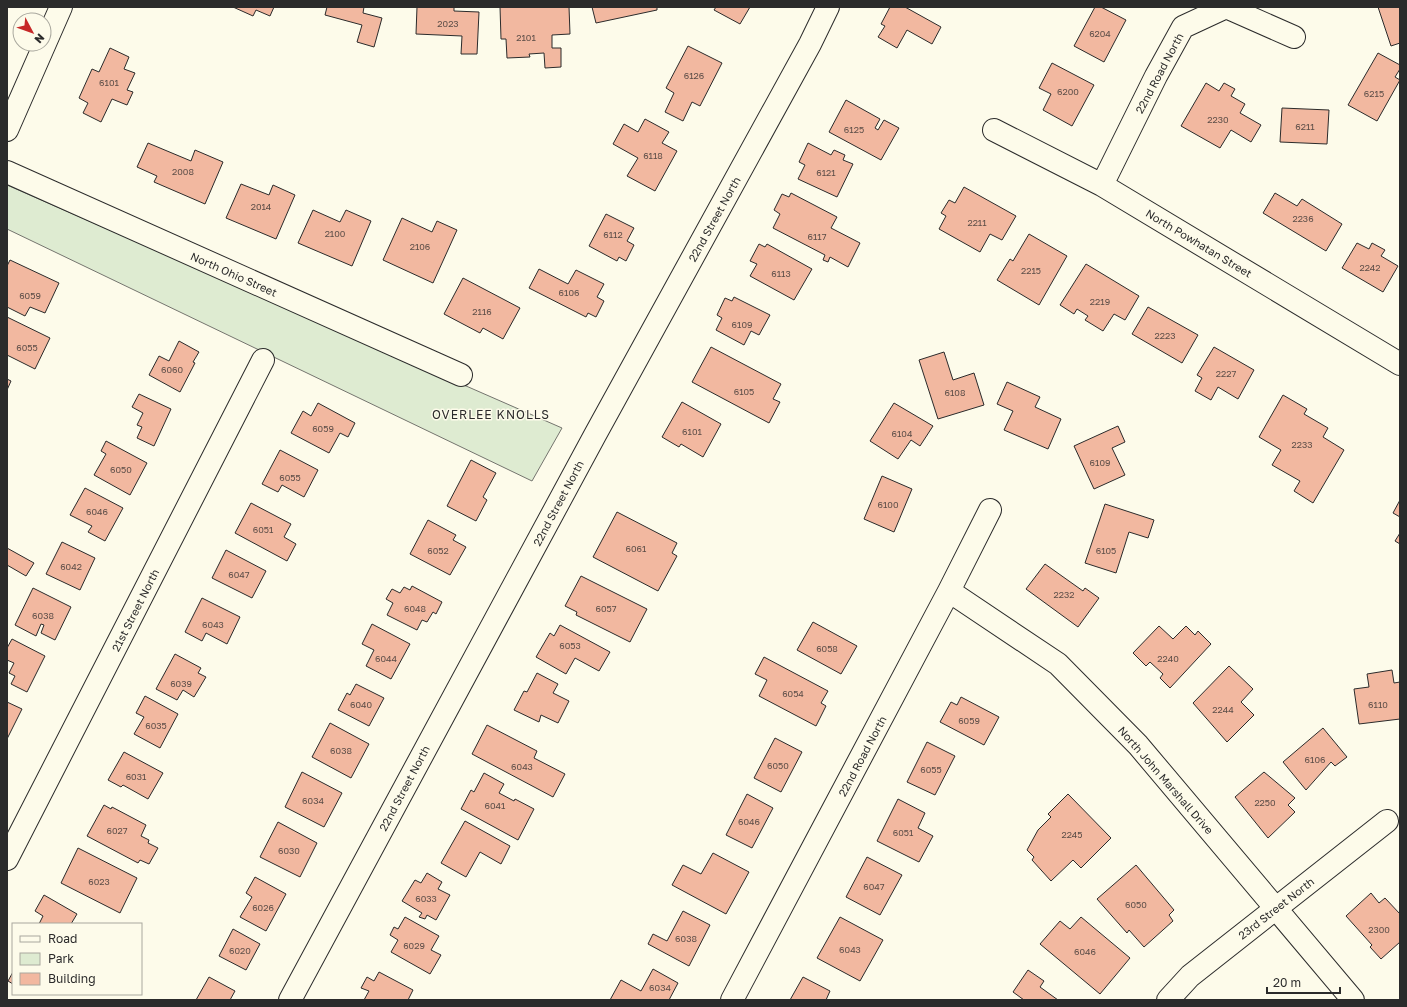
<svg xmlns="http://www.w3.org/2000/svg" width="1407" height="1007" font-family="'Golos Text',sans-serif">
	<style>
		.green { fill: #deebd1; stroke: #74746e }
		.building { fill: #f2b8a0; stroke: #2b2b2b }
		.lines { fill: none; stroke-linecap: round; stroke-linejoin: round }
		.minor-casing { stroke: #2b2b2b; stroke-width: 24 }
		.minor { stroke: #fdfbea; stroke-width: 22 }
		.labels { text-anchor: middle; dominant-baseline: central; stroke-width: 3; stroke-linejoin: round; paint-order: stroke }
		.number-label { font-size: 9px; fill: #5d4e48 }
		.street-label { font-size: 11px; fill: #2b2b2b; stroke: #fdfbea }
		.neighbourhood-label { font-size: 12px; letter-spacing: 1px; fill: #2b2b2b; stroke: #fdfbea }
	</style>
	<rect width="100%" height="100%" fill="#fdfbea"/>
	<path class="green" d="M 7,185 L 562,428 L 532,481 L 7,229 Z"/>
	<path class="building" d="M 233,7 L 274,7 L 270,16 L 256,10 L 253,16 Z
		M 327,7 L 364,7 L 363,13 L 382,18 L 374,47 L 357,42 L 362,25 L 325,15 Z
		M 417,7 L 454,7 L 454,11 L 479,12 L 477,54 L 461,54 L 462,36 L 416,34 Z
		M 500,7 L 569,7 L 570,34 L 552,35 L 552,48 L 561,48 L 561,67 L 545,68 L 544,53 L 529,54 L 530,57 L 507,58 L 506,39 L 501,39 Z
		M 592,7 L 657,7 L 657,10 L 596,23 Z
		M 716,7 L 750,7 L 740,24 L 714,10 Z
		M 890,7 L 905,7 L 941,27 L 932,44 L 907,30 L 897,48 L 878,37 L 885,26 L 881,24 Z
		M 1095,7 L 1101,7 L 1126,20 L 1104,62 L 1074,46 Z
		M 1378,7 L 1400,7 L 1400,43 L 1391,46 Z
		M 688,46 L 722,63 L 700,106 L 692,102 L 683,121 L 665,112 L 674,93 L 666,88 Z
		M 110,48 L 129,57 L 124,69 L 135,73 L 127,90 L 133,92 L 127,105 L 112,99 L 101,122 L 83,113 L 88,103 L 79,98 L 92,69 L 99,72 Z
		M 1378,53 L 1400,65 L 1400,69 L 1395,77 L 1400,80 L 1377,121 L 1348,105 Z
		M 1052,63 L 1094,85 L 1072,126 L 1043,110 L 1051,94 L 1039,88 Z
		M 1206,83 L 1219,91 L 1224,83 L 1235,89 L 1231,96 L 1245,104 L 1240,113 L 1261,125 L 1251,142 L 1231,130 L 1220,148 L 1181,126 Z
		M 846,100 L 880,119 L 875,128 L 878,130 L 884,120 L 899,128 L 881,160 L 829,132 Z
		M 1282,108 L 1329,110 L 1327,144 L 1280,142 Z
		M 645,119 L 669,132 L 662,143 L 677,151 L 655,191 L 627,176 L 638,158 L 613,144 L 624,124 L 638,132 Z
		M 148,143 L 191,161 L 195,150 L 223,162 L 205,204 L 154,182 L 157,176 L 137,167 Z
		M 808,143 L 831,155 L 834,150 L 845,155 L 843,160 L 853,164 L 837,197 L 798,179 L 805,165 L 799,162 Z
		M 241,184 L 269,195 L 273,185 L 295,195 L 276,239 L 226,218 Z
		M 964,187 L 1016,216 L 1002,240 L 990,234 L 980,252 L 939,229 L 946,216 L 941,213 L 949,200 L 955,203 Z
		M 791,193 L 837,217 L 831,228 L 860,243 L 848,267 L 830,257 L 828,262 L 823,260 L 825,255 L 773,228 L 780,214 L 774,210 L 782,194 L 789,197 Z
		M 1275,193 L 1297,206 L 1302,199 L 1342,224 L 1326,251 L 1263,213 Z
		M 313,210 L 340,222 L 346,210 L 371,221 L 352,266 L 298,243 Z
		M 606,214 L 634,228 L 627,241 L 634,245 L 626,261 L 619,257 L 617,261 L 589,246 Z
		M 402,218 L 432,232 L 437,221 L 457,230 L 433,283 L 383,260 Z
		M 1029,234 L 1067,256 L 1039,305 L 997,280 L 1010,259 L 1013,261 Z
		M 1357,243 L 1369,249 L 1372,243 L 1385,250 L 1381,256 L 1398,266 L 1383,292 L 1342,268 Z
		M 759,244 L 765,247 L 767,244 L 812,269 L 794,300 L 750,276 L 757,264 L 750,261 Z
		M 10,260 L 59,283 L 45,313 L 30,307 L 25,316 L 7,307 L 7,266 Z
		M 1086,264 L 1139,296 L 1125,320 L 1114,314 L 1103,331 L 1085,320 L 1088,316 L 1077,309 L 1074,314 L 1060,305 Z
		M 539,269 L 568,284 L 576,270 L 604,284 L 597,297 L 604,301 L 596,317 L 588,313 L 586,317 L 529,288 Z
		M 463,278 L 520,308 L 503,339 L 483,328 L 480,333 L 444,314 Z
		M 734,297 L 770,315 L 759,335 L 751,331 L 744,345 L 716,330 L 722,318 L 717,315 L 725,298 L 732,301 Z
		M 1148,307 L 1198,335 L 1182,363 L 1132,334 Z
		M 7,317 L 50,338 L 35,369 L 7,355 Z
		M 179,341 L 199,352 L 193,362 L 195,363 L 180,392 L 149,375 L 159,356 L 169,361 Z
		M 711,347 L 781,384 L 773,399 L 780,402 L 769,423 L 692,382 Z
		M 1214,347 L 1254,370 L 1238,399 L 1218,387 L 1211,400 L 1195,391 L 1202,378 L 1197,375 Z
		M 944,352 L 953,380 L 974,373 L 984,405 L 938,419 L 919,360 Z
		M 7,379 L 11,381 L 7,390 Z
		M 1007,382 L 1040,397 L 1035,407 L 1061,419 L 1048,449 L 1004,430 L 1013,411 L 997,404 Z
		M 139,394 L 171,409 L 154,446 L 137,438 L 142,427 L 137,425 L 143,413 L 132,407 Z
		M 1283,395 L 1307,409 L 1304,414 L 1328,428 L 1323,437 L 1344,450 L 1313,503 L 1294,491 L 1300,481 L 1272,465 L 1281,450 L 1259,437 Z
		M 682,402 L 721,424 L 703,457 L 681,444 L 679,447 L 662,437 Z
		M 318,403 L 355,423 L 348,437 L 340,433 L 329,453 L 291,433 L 303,411 L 311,416 Z
		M 894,403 L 933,426 L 920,446 L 911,440 L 898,459 L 870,441 Z
		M 1118,426 L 1125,442 L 1112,448 L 1125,475 L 1094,489 L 1074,446 Z
		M 106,441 L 147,463 L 130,495 L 94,475 L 106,454 L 101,451 Z
		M 280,450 L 318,470 L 304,497 L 282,485 L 278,492 L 262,484 Z
		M 471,460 L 496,473 L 483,497 L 487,500 L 476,521 L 447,506 Z
		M 882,476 L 912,489 L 894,532 L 864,519 Z
		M 85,488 L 123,508 L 105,541 L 88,532 L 92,526 L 70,515 Z
		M 1400,500 L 1400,517 L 1393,513 Z
		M 251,503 L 291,524 L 284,537 L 296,544 L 287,561 L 235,533 Z
		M 1105,504 L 1154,520 L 1148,538 L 1129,532 L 1116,573 L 1085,563 Z
		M 617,512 L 677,543 L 672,553 L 677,556 L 658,591 L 593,557 Z
		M 428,520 L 456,535 L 453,540 L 466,547 L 450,575 L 410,554 Z
		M 1400,533 L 1400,544 L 1395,541 Z
		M 62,542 L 95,558 L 80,590 L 46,574 Z
		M 7,548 L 34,563 L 26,576 L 7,565 Z
		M 226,550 L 266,571 L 252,598 L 212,578 Z
		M 1045,564 L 1083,591 L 1085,588 L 1099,598 L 1078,627 L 1026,589 Z
		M 581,576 L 647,609 L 630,642 L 576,615 L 577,612 L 565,606 Z
		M 412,586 L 442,602 L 436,614 L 433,612 L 427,622 L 422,620 L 417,630 L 387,615 L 393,603 L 386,599 L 392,589 L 400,593 L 404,587 L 410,590 Z
		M 33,588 L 71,607 L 55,640 L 41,633 L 44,625 L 41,624 L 36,636 L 15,625 Z
		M 202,598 L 240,617 L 227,644 L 206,633 L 202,641 L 185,632 Z
		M 813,622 L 857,646 L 841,674 L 797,650 Z
		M 372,624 L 410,644 L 391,679 L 366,666 L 374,650 L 362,644 Z
		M 560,625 L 610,652 L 599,671 L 575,658 L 566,674 L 536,657 L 550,633 L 554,636 Z
		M 1159,626 L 1173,639 L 1186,626 L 1195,635 L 1198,631 L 1211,644 L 1170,688 L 1160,678 L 1163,674 L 1150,662 L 1146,666 L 1133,653 Z
		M 12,639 L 45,656 L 27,692 L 11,684 L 15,676 L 9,673 L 14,663 L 7,660 L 7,648 Z
		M 175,654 L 201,668 L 198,673 L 206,677 L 194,697 L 183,690 L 177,700 L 156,689 Z
		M 764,657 L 828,691 L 821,703 L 826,706 L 816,726 L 759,696 L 767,680 L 755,674 Z
		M 1229,666 L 1253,689 L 1241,702 L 1254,715 L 1227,742 L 1193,703 Z
		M 1392,670 L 1394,683 L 1400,682 L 1400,719 L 1359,724 L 1354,689 L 1369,687 L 1367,674 Z
		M 537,673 L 558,684 L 553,693 L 569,701 L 558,723 L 541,715 L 539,722 L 514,710 L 524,691 L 527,692 Z
		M 356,684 L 384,698 L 369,726 L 338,710 L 347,693 L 350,695 Z
		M 145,696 L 178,714 L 160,748 L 134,734 L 144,717 L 136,713 Z
		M 961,697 L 999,717 L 984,745 L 940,722 L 951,702 L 957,705 Z
		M 7,702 L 22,709 L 7,739 Z
		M 330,723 L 369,744 L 351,778 L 312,757 Z
		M 487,725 L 537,751 L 534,758 L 565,774 L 553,797 L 472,754 Z
		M 1323,728 L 1347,757 L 1335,766 L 1331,762 L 1306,790 L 1283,762 Z
		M 775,738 L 802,752 L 781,792 L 754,778 Z
		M 927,742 L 955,756 L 935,795 L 907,782 Z
		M 124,752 L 163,773 L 148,799 L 123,785 L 121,787 L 108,780 Z
		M 302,772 L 342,793 L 324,827 L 285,807 Z
		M 1264,772 L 1295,798 L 1288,805 L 1295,812 L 1268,838 L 1235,797 Z
		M 484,773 L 504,784 L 499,793 L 514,801 L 515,799 L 534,809 L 518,840 L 461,809 L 471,790 L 474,792 Z
		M 747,794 L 773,808 L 752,848 L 726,835 Z
		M 1068,794 L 1111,838 L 1081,868 L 1073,860 L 1051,881 L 1032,860 L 1034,857 L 1027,850 L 1038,830 L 1051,817 L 1048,814 Z
		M 898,799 L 925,813 L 918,828 L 933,836 L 919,862 L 877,841 Z
		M 104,805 L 111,809 L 112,807 L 146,825 L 141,836 L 149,840 L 148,843 L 158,848 L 149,864 L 140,860 L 138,863 L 87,836 Z
		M 465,821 L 510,846 L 501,864 L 480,852 L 466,877 L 441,863 Z
		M 278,822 L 317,843 L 300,877 L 260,857 Z
		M 78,848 L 137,878 L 120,913 L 61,883 Z
		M 713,853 L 749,872 L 726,914 L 672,885 L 683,865 L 701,874 Z
		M 867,857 L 902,875 L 880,915 L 846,897 Z
		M 1136,865 L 1174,910 L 1169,915 L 1173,921 L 1144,947 L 1129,930 L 1127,933 L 1097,899 Z
		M 427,873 L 442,882 L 438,889 L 450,895 L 436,920 L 427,915 L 425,919 L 419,917 L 422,913 L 402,901 L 415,880 L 421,883 Z
		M 255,877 L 286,894 L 266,931 L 240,917 L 252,897 L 246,893 Z
		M 1371,893 L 1379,903 L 1385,898 L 1400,914 L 1400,942 L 1381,959 L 1370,947 L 1372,945 L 1346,916 Z
		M 44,895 L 77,914 L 71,924 L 39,924 L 43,916 L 35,911 Z
		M 683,911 L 710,925 L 689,966 L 648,944 L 653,934 L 667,941 Z
		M 405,917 L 439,936 L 431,950 L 441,955 L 430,974 L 391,952 L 398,940 L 390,935 L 394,927 L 398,929 Z
		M 840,917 L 883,940 L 860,981 L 817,958 Z
		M 1081,917 L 1130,958 L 1100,994 L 1040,944 L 1060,921 L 1070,929 Z
		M 233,929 L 260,944 L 246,970 L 219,956 Z
		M 653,969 L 678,983 L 669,1000 L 610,1000 L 621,980 L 641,991 Z
		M 1028,970 L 1044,981 L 1040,987 L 1058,1000 L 1024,1000 L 1013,992 Z
		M 13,972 L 13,984 L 8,981 Z
		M 379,972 L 413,990 L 408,1000 L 364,1000 L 369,991 L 361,988 L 367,977 L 374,981 Z
		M 209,977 L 235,991 L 230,1000 L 196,1000 Z
		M 803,977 L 830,991 L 826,1000 L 790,1000 Z"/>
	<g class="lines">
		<defs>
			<path id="minor" d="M 7,130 L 61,7
				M 994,130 L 1102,185 L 1400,364
				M 7,172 L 461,375
				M 1102,185 L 1156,76 L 1183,27 L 1226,7 L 1294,37
				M 949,591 L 1058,664 L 1138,745 L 1353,1000
				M 7,859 L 263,360
				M 290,1000 L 595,435 L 810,44 L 828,7
				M 732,1000 L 949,591 L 990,510
				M 1168,1000 L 1190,976 L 1387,821"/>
		</defs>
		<use href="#minor" class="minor-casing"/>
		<use href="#minor" class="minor"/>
	</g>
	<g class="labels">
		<g class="number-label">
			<text x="448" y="23">2023</text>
			<text x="1100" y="33">6204</text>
			<text x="526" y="37">2101</text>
			<text x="694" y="75">6126</text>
			<text x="109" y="82">6101</text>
			<text x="1068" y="91">6200</text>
			<text x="1374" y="93">6215</text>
			<text x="1218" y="119">2230</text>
			<text x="1305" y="126">6211</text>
			<text x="854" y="129">6125</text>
			<text x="653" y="155">6118</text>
			<text x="183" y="171">2008</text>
			<text x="826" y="172">6121</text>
			<text x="261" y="206">2014</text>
			<text x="1303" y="218">2236</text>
			<text x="977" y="222">2211</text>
			<text x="335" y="233">2100</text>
			<text x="613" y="234">6112</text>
			<text x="817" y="236">6117</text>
			<text x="420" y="246">2106</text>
			<text x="1370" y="267">2242</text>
			<text x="1031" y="270">2215</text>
			<text x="781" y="273">6113</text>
			<text x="569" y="292">6106</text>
			<text x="30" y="295">6059</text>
			<text x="1100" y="301">2219</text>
			<text x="482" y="311">2116</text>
			<text x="742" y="324">6109</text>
			<text x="1165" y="335">2223</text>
			<text x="27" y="347">6055</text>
			<text x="172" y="369">6060</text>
			<text x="1226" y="373">2227</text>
			<text x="744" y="391">6105</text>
			<text x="955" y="392">6108</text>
			<text x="323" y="428">6059</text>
			<text x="692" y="431">6101</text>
			<text x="902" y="433">6104</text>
			<text x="1302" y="444">2233</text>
			<text x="1100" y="462">6109</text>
			<text x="121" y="469">6050</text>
			<text x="290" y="477">6055</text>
			<text x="888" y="504">6100</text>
			<text x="97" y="511">6046</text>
			<text x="263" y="529">6051</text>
			<text x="636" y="548">6061</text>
			<text x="438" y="550">6052</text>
			<text x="1106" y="550">6105</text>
			<text x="71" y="566">6042</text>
			<text x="239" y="574">6047</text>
			<text x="1064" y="594">2232</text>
			<text x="415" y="608">6048</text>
			<text x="606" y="608">6057</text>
			<text x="43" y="615">6038</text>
			<text x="213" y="624">6043</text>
			<text x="570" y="645">6053</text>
			<text x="827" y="648">6058</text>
			<text x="386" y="658">6044</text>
			<text x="1168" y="658">2240</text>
			<text x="181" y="683">6039</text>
			<text x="793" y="693">6054</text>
			<text x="361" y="704">6040</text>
			<text x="1378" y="704">6110</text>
			<text x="1223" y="709">2244</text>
			<text x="969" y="720">6059</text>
			<text x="156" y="725">6035</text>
			<text x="341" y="750">6038</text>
			<text x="1315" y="759">6106</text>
			<text x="778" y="765">6050</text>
			<text x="522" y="766">6043</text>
			<text x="931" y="769">6055</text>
			<text x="136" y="776">6031</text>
			<text x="313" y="800">6034</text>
			<text x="1265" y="802">2250</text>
			<text x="495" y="805">6041</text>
			<text x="749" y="821">6046</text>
			<text x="117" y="830">6027</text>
			<text x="903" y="832">6051</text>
			<text x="1072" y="834">2245</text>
			<text x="289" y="850">6030</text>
			<text x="99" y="881">6023</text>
			<text x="874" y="886">6047</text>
			<text x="426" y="898">6033</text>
			<text x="1136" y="904">6050</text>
			<text x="263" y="907">6026</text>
			<text x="1379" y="929">2300</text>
			<text x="686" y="938">6038</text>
			<text x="414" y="945">6029</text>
			<text x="850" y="949">6043</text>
			<text x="240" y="950">6020</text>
			<text x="1085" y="951">6046</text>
			<text x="660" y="987">6034</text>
		</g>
		<g class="street-label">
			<text transform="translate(1159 73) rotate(-62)">22nd Road North</text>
			<text transform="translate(714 219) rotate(-61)">22nd Street North</text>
			<text transform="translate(1199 243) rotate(31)">North Powhatan Street</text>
			<text transform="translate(234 274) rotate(24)">North Ohio Street</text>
			<text transform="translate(558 503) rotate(-62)">22nd Street North</text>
			<text transform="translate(135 610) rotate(-63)">21st Street North</text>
			<text transform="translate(862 756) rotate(-62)">22nd Road North</text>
			<text transform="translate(1166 780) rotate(49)">North John Marshall Drive</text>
			<text transform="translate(404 788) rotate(-62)">22nd Street North</text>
			<text transform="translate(1276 908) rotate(-38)">23rd Street North</text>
		</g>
		<g class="neighbourhood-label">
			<text x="491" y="414">OVERLEE KNOLLS</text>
		</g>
	</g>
	<rect width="1407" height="1007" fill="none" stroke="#2b2b2b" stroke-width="16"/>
	<rect x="12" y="923" width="130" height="72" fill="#fdfbea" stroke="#a9a89e"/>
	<rect x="20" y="936" width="20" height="6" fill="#fdfbea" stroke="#a9a89e"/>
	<text x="48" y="943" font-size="12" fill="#2b2b2b">Road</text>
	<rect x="20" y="953" width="20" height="12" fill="#deebd1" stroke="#a9a89e"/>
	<text x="48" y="963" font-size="12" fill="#2b2b2b">Park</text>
	<rect x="20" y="973" width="20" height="12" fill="#f2b8a0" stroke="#a9a89e"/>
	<text x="48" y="983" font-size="12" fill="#2b2b2b">Building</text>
	<g transform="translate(32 32) rotate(131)"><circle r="19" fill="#fdfbea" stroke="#a9a89e"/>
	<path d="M0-3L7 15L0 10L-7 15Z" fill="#c62828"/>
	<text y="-6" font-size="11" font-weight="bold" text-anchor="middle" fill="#2b2b2b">N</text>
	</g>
	<path d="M1267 987v6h73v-6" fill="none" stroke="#2b2b2b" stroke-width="2"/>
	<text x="1273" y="987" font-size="12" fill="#2b2b2b" stroke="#fdfbea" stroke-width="3" paint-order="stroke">20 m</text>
</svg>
